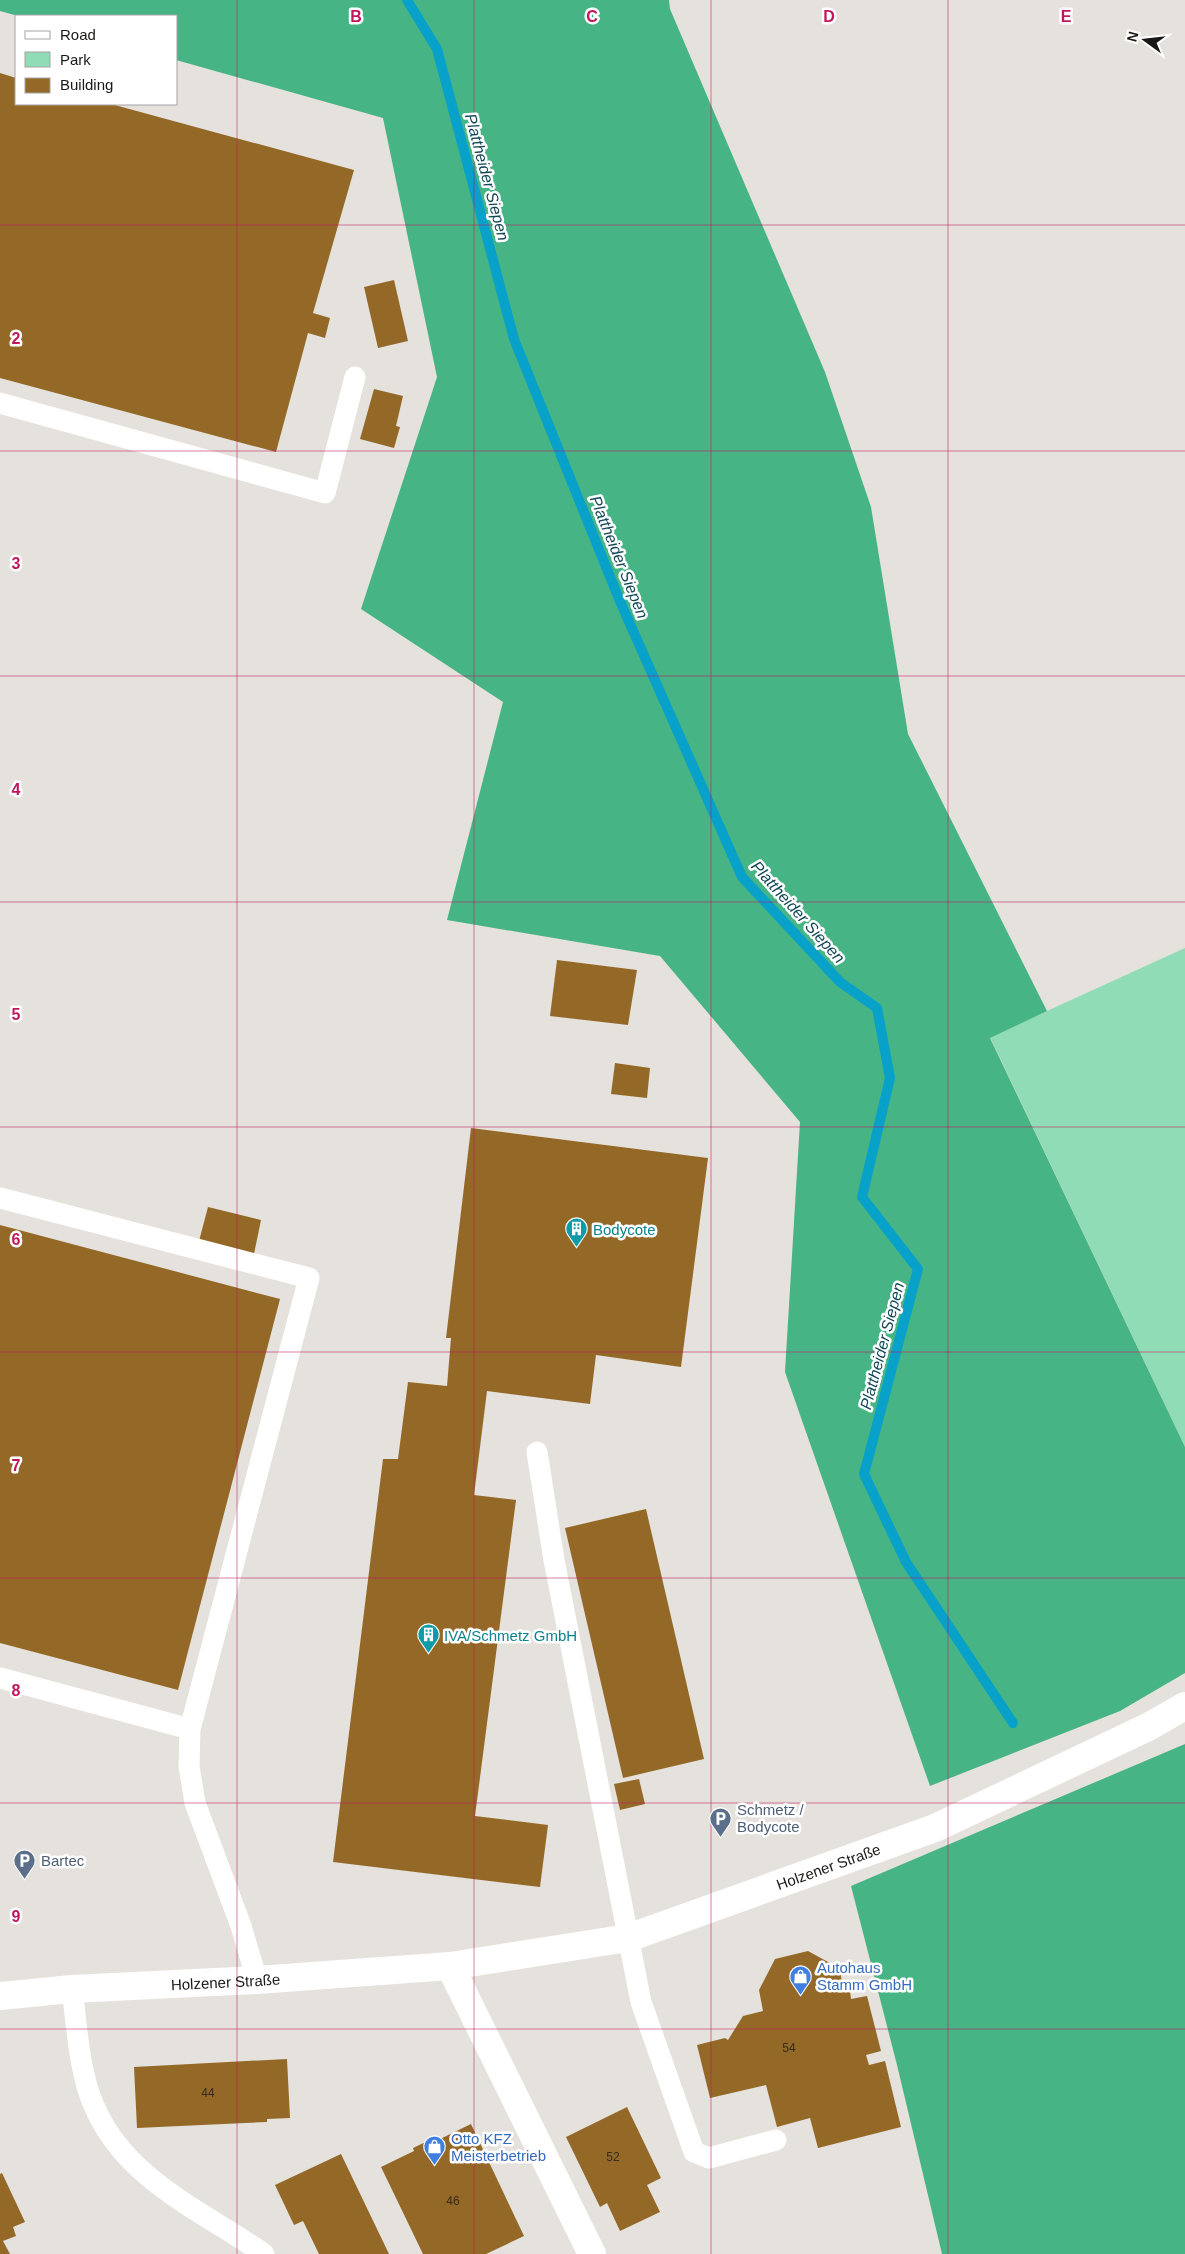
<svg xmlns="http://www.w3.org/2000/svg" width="1185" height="2254" font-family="Helvetica,sans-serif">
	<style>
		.green { fill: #90dcb7 }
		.forest { fill: #47b485 }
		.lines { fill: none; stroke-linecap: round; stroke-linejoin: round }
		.stream { stroke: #08a1c9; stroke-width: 10 }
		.building { fill: #946928 }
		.service { stroke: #fff; stroke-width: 21 }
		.minor { stroke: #fff; stroke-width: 28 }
		.grid { fill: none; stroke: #c2185b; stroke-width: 1; stroke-opacity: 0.55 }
		.labels { text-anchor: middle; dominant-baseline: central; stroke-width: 5; stroke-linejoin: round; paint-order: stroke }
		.number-label { font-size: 12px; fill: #382c1b }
		.culture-label { font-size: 15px; fill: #0d838f; stroke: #fff; text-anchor: start }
		.service-label { font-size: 15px; fill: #4e5e75; stroke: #fff; text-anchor: start }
		.street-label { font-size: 15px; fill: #1a1817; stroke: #fff }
		.shop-label { font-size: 15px; fill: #366cbe; stroke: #fff; text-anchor: start }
		.water-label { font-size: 16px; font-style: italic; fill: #124758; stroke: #fff }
		.grid-label { font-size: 16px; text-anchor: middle; font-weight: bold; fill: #c2185b; stroke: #fff; stroke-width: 5; stroke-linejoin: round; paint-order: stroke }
	</style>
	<rect width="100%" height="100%" fill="#e5e1dc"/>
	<path class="green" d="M 1185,948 L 1185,1447 L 990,1037 Z"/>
	<path class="forest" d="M 0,0 L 669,0 L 670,9 L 825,372 L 871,507 L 908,734 L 1047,1011 L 990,1038 L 1185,1447 L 1185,1673 L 1120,1711 L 930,1786 L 785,1372 L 800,1122 L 660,956 L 447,920 L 503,702 L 361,609 L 437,377 L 383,118 L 176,60 L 176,16 L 18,16 L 0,11 Z
		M 1185,1744 L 1185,2254 L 942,2254 L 897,2065 L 851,1886 Z"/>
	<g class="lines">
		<path class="stream" d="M 407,0 L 437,49 L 514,339 L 619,599 L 742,877 L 840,982 L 877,1008 L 890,1078 L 862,1197 L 918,1269 L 864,1474 L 906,1562 L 1013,1723"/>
	</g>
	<path class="building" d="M 0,73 L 16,78 L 16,104 L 111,104 L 354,170 L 313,313 L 330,318 L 325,338 L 308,333 L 276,452 L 0,378 Z
		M 394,280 L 408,341 L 378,348 L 364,287 Z
		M 374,389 L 403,396 L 396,426 L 400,427 L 394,448 L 360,439 Z
		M 557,960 L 637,970 L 628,1025 L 550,1016 Z
		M 615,1063 L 650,1068 L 647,1098 L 611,1094 Z
		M 471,1128 L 708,1158 L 681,1367 L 596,1355 L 590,1404 L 487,1391 L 474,1495 L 516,1500 L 475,1816 L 548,1825 L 540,1887 L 333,1862 L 383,1459 L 398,1459 L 408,1382 L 447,1386 L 451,1338 L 446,1338 Z
		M 208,1207 L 261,1220 L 254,1254 L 199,1241 Z
		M 0,1225 L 280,1299 L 178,1690 L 0,1643 Z
		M 646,1509 L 704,1759 L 623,1778 L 565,1528 Z
		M 639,1779 L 645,1804 L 620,1810 L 614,1784 Z
		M 808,1951 L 839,1968 L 842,1981 L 849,1983 L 851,1999 L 867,1996 L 881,2051 L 866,2055 L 869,2065 L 885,2061 L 901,2127 L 818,2148 L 810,2118 L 777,2127 L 766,2085 L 710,2098 L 697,2045 L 725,2038 L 728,2040 L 743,2016 L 763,2011 L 759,1990 L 775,1959 Z
		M 287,2059 L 290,2118 L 267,2119 L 267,2122 L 137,2128 L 134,2067 Z
		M 627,2107 L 661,2178 L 647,2185 L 660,2212 L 620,2231 L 607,2203 L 600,2207 L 566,2137 Z
		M 471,2124 L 524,2236 L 486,2254 L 423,2254 L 381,2167 L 414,2151 L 413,2148 L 436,2137 L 438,2140 Z
		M 341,2154 L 389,2254 L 319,2254 L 303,2221 L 294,2225 L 275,2185 Z
		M 2,2173 L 25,2222 L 13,2227 L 16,2236 L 3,2241 L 10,2254 L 0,2254 L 0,2174 Z"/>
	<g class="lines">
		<path class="service" d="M 0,403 L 325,493 L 355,377
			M 0,1198 L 309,1278 L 190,1729 L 0,1678
			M 537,1452 L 554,1560 L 641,2002 L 694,2152 L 709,2158 L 776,2140
			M 190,1729 L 189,1766 L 195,1803 L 241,1926 L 257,1980
			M 72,1989 C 77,2026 79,2074 95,2108 C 127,2181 203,2211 264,2254"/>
		<g class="minor">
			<path d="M 450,1966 L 592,2254"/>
			<path id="s1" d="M 0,1996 L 72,1989 L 257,1980 L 450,1966 L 628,1938 L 935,1828 L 1148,1727 L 1185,1706"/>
		</g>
	</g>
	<path class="grid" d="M 237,0 L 237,2254M 474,0 L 474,2254M 711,0 L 711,2254M 948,0 L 948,2254M 0,225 L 1185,225M 0,451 L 1185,451M 0,676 L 1185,676M 0,902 L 1185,902M 0,1127 L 1185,1127M 0,1352 L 1185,1352M 0,1578 L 1185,1578M 0,1803 L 1185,1803M 0,2029 L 1185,2029"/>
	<defs>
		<symbol id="building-pin" viewBox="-11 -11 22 30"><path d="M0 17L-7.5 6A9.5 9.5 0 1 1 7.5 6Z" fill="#0f9aa8" stroke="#fff"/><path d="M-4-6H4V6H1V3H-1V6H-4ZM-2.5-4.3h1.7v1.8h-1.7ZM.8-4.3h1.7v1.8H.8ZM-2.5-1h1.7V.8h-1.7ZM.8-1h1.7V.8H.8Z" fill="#fff"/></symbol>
		<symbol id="parking-pin" viewBox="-11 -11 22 30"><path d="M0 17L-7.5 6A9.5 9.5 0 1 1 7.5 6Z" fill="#5c6f8a" stroke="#fff"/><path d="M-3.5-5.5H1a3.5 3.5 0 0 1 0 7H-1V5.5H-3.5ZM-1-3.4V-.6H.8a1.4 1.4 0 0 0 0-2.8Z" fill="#fff"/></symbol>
		<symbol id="shop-pin" viewBox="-11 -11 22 30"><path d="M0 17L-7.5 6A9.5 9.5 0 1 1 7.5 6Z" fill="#3f7fe0" stroke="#fff"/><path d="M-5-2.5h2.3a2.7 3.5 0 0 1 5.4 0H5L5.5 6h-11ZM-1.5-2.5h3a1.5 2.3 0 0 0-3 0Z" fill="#fff"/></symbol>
	</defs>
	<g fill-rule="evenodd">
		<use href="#building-pin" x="564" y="1216" width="25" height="34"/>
		<use href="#building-pin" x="416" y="1622" width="25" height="34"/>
		<use href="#parking-pin" x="708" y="1806" width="25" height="34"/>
		<use href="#parking-pin" x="12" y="1848" width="25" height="34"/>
		<use href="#shop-pin" x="788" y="1964" width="25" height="34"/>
		<use href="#shop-pin" x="422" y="2134" width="25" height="34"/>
	</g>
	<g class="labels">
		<g class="number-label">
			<text x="789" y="2048">54</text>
			<text x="208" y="2093">44</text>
			<text x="613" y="2157">52</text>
			<text x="453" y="2201">46</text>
		</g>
		<g class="culture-label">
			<text x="593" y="1229">Bodycote</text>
			<text x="444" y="1635">IVA/Schmetz GmbH</text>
		</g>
		<g class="service-label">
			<text x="737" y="1809">Schmetz /<tspan x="737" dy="17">Bodycote</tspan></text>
			<text x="41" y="1860">Bartec</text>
		</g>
		<g class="street-label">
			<text stroke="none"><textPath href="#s1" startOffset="844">Holzener Straße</textPath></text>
			<text stroke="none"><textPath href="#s1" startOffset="226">Holzener Straße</textPath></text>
		</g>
		<g class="shop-label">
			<text x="817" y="1967">Autohaus<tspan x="817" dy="17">Stamm GmbH</tspan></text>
			<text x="451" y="2138">Otto KFZ<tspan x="451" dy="17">Meisterbetrieb</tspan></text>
		</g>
		<g class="water-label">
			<text transform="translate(487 177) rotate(75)">Plattheider Siepen</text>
			<text transform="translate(619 557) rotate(68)">Plattheider Siepen</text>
			<text transform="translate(798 912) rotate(48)">Plattheider Siepen</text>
			<text transform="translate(882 1346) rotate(-75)">Plattheider Siepen</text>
		</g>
	</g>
	<g class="grid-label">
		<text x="356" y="22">B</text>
		<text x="592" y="22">C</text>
		<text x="829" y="22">D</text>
		<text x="1066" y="22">E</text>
		<text x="16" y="344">2</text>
		<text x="16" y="569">3</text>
		<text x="16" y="795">4</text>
		<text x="16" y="1020">5</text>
		<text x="16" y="1245">6</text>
		<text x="16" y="1471">7</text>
		<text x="16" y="1696">8</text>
		<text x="16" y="1922">9</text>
	</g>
	<rect x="15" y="15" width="162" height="90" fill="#ffffff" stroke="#a3a3a2"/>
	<rect x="25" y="31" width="25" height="8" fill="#ffffff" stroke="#a3a3a2"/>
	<text x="60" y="40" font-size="15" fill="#1a1817">Road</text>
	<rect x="25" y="52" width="25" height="15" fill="#90dcb7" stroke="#a3a3a2"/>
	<text x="60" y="65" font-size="15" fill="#1a1817">Park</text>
	<rect x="25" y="78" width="25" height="15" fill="#946928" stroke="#a3a3a2"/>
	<text x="60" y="90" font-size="15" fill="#1a1817">Building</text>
	<g transform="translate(1145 40) rotate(285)" stroke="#ffffff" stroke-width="4" paint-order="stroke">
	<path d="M0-4L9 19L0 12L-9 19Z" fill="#1a1817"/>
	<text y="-8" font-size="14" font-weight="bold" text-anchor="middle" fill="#1a1817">N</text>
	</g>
</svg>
